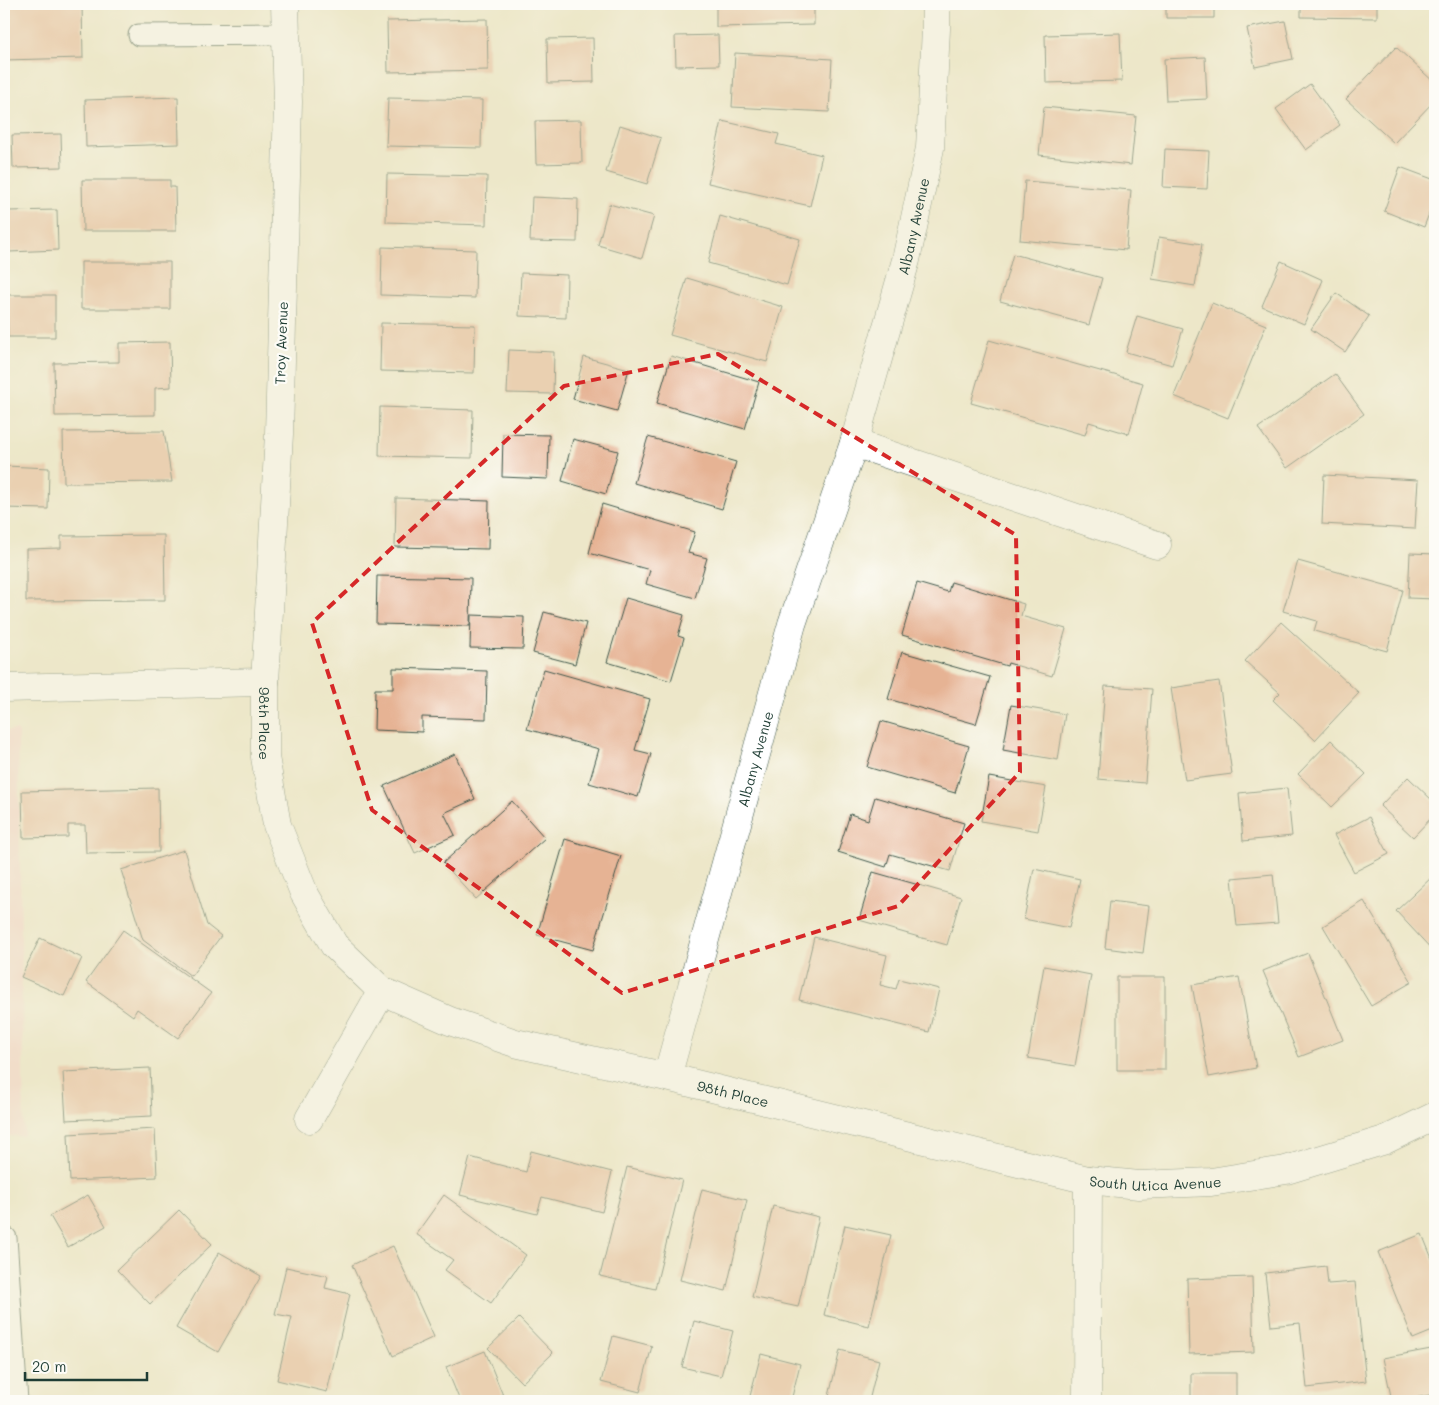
<svg xmlns="http://www.w3.org/2000/svg" width="1439" height="1405" font-family="Mali,sans-serif">
	<style>
		.built { fill: #f7d0cb }
		.building { fill: #e6b394 }
		.lines { fill: none; stroke-linecap: round; stroke-linejoin: round }
		.lane-casing { stroke: #3e564a; stroke-width: 23 }
		.street-casing { stroke: #3e564a; stroke-width: 29 }
		.lane { stroke: #fff; stroke-width: 21 }
		.street { stroke: #fff; stroke-width: 28 }
		.marked { fill: none; stroke: #d62828; stroke-width: 4; stroke-dasharray: 10 6; stroke-linejoin: round }
		.labels { text-anchor: middle; dominant-baseline: central; stroke-width: 4.5; stroke-linejoin: round; paint-order: stroke }
		.street-label { font-size: 14px; fill: #1f3d34; stroke: #fdfcf7 }
	</style>
	<rect width="100%" height="100%" fill="#fdfcf7"/>
	<filter id="ink" filterUnits="userSpaceOnUse"><feTurbulence type="fractalNoise" baseFrequency=".02" numOctaves="2"/><feDisplacementMap in="SourceGraphic" scale="10" xChannelSelector="R" yChannelSelector="G"/><feConvolveMatrix kernelMatrix="1 2 1 2 8 2 1 2 1" color-interpolation-filters="sRGB"/></filter>
	<filter id="wash" filterUnits="userSpaceOnUse"><feTurbulence type="fractalNoise" baseFrequency=".0096" numOctaves="4" result="noise"/><feDisplacementMap in="SourceGraphic" scale="20" xChannelSelector="R" yChannelSelector="G"/><feGaussianBlur stdDeviation="1.12" result="paint"/><feColorMatrix in="noise" values="0 0 0 0 0 0 0 0 0 0 0 0 0 0 0 0 0 1.4 0 .05"/><feComposite in="paint" operator="in"/></filter>
	<g filter="url(#wash)">
		<rect width="100%" height="100%" fill="#ede7c9"/>
		<path class="built" d="M 18,730 L 24,1136 L 4,1136 L 4,731 Z"/>
		<g id="blocks">
			<path class="building" d="M 4,4 L 82,4 L 83,58 L 4,60 Z
				M 593,4 L 639,4 L 639,7 L 593,8 Z
				M 716,4 L 814,4 L 814,25 L 716,27 Z
				M 1166,4 L 1214,4 L 1214,18 L 1166,18 Z
				M 1301,4 L 1377,4 L 1377,18 L 1301,17 Z
				M 487,19 L 488,70 L 388,72 L 387,21 Z
				M 1285,21 L 1293,59 L 1255,67 L 1247,28 Z
				M 1120,33 L 1122,81 L 1046,83 L 1045,35 Z
				M 718,35 L 719,65 L 676,66 L 675,36 Z
				M 593,38 L 594,82 L 548,83 L 547,39 Z
				M 1396,47 L 1435,83 L 1435,100 L 1394,143 L 1346,99 Z
				M 735,53 L 832,59 L 829,112 L 732,107 Z
				M 1205,57 L 1207,99 L 1166,101 L 1164,59 Z
				M 1310,84 L 1340,125 L 1306,150 L 1276,109 Z
				M 178,97 L 179,144 L 86,147 L 85,100 Z
				M 388,98 L 482,100 L 481,148 L 386,146 Z
				M 1044,107 L 1136,116 L 1131,165 L 1039,155 Z
				M 581,120 L 582,163 L 536,164 L 535,121 Z
				M 722,121 L 779,134 L 776,144 L 822,155 L 810,206 L 708,183 Z
				M 620,125 L 661,138 L 647,184 L 606,172 Z
				M 61,134 L 62,167 L 13,168 L 12,135 Z
				M 1165,149 L 1209,151 L 1207,189 L 1163,187 Z
				M 1400,167 L 1435,180 L 1435,198 L 1424,227 L 1384,211 Z
				M 387,174 L 487,176 L 486,225 L 386,222 Z
				M 82,180 L 170,180 L 170,187 L 175,187 L 176,231 L 83,231 Z
				M 1025,181 L 1131,190 L 1126,250 L 1020,240 Z
				M 532,197 L 578,199 L 577,242 L 530,241 Z
				M 609,204 L 654,216 L 642,258 L 598,245 Z
				M 57,210 L 58,250 L 9,252 L 8,211 Z
				M 720,216 L 800,239 L 787,285 L 708,263 Z
				M 1159,237 L 1202,244 L 1195,286 L 1152,279 Z
				M 382,247 L 476,250 L 475,298 L 381,295 Z
				M 1013,254 L 1102,278 L 1089,325 L 1000,301 Z
				M 1281,261 L 1323,280 L 1304,324 L 1262,306 Z
				M 81,262 L 170,262 L 170,309 L 81,309 Z
				M 521,273 L 567,275 L 566,318 L 519,316 Z
				M 687,278 L 783,307 L 767,362 L 670,335 Z
				M 1336,293 L 1369,316 L 1345,352 L 1311,329 Z
				M 7,295 L 55,295 L 55,337 L 8,337 Z
				M 1212,303 L 1266,325 L 1228,418 L 1174,396 Z
				M 1137,316 L 1183,329 L 1172,365 L 1126,352 Z
				M 381,323 L 475,325 L 474,373 L 380,371 Z
				M 989,340 L 1143,383 L 1129,434 L 1089,422 L 1085,435 L 971,403 Z
				M 170,342 L 171,387 L 155,388 L 155,415 L 55,416 L 54,363 L 119,362 L 119,343 Z
				M 509,350 L 554,352 L 553,394 L 507,393 Z
				M 671,356 L 759,382 L 745,429 L 657,403 Z
				M 584,357 L 629,369 L 617,411 L 573,399 Z
				M 1335,374 L 1364,414 L 1287,468 L 1258,428 Z
				M 380,407 L 473,410 L 472,458 L 379,456 Z
				M 164,431 L 172,482 L 64,483 L 63,432 Z
				M 503,434 L 549,435 L 548,479 L 502,477 Z
				M 648,437 L 736,462 L 722,509 L 634,483 Z
				M 573,439 L 618,451 L 606,494 L 562,481 Z
				M 5,466 L 49,468 L 48,509 L 4,508 Z
				M 1324,475 L 1418,480 L 1415,529 L 1322,524 Z
				M 396,498 L 489,501 L 488,549 L 395,547 Z
				M 602,504 L 695,532 L 688,553 L 707,558 L 695,598 L 646,584 L 650,570 L 589,553 Z
				M 164,535 L 165,600 L 26,601 L 26,549 L 61,548 L 61,536 Z
				M 1410,553 L 1435,554 L 1435,599 L 1408,598 Z
				M 1298,561 L 1403,590 L 1387,651 L 1314,631 L 1317,621 L 1283,611 Z
				M 377,576 L 471,578 L 470,626 L 376,624 Z
				M 951,582 L 1024,604 L 1021,616 L 1066,629 L 1052,676 L 1008,663 L 1007,666 L 902,635 L 917,583 L 948,592 Z
				M 626,598 L 684,615 L 678,636 L 684,638 L 671,681 L 607,662 Z
				M 544,612 L 586,623 L 575,664 L 533,653 Z
				M 471,615 L 524,617 L 523,649 L 470,648 Z
				M 1281,622 L 1359,693 L 1315,740 L 1273,700 L 1280,693 L 1245,661 Z
				M 902,652 L 990,677 L 976,724 L 888,699 Z
				M 393,668 L 487,671 L 486,719 L 422,717 L 422,732 L 374,730 L 375,689 L 393,689 Z
				M 544,669 L 650,699 L 635,750 L 651,754 L 638,797 L 589,783 L 599,749 L 527,729 Z
				M 1219,681 L 1232,774 L 1185,780 L 1171,688 Z
				M 1105,686 L 1152,689 L 1145,783 L 1098,779 Z
				M 1011,705 L 1065,714 L 1058,760 L 1003,750 Z
				M 881,721 L 969,746 L 955,793 L 867,767 Z
				M 1331,740 L 1366,774 L 1332,807 L 1298,774 Z
				M 455,754 L 475,799 L 444,813 L 455,835 L 415,853 L 384,786 Z
				M 989,777 L 1046,787 L 1038,831 L 981,821 Z
				M 1408,777 L 1435,803 L 1435,814 L 1413,837 L 1380,806 Z
				M 158,788 L 159,852 L 86,853 L 85,825 L 68,825 L 68,837 L 23,838 L 22,791 Z
				M 1287,788 L 1292,836 L 1243,841 L 1239,793 Z
				M 875,797 L 964,823 L 950,871 L 890,854 L 886,867 L 838,852 L 850,814 L 868,820 Z
				M 512,801 L 545,838 L 476,899 L 443,863 Z
				M 1369,817 L 1389,854 L 1354,872 L 1334,835 Z
				M 565,839 L 621,856 L 593,950 L 537,935 Z
				M 184,850 L 207,925 L 221,936 L 191,976 L 143,940 L 121,870 Z
				M 1034,869 L 1080,879 L 1069,928 L 1024,919 Z
				M 873,872 L 961,897 L 947,945 L 859,920 Z
				M 1273,874 L 1278,923 L 1237,926 L 1232,878 Z
				M 1433,876 L 1435,878 L 1435,953 L 1396,911 Z
				M 1110,901 L 1149,906 L 1143,953 L 1105,948 Z
				M 1364,901 L 1412,982 L 1371,1006 L 1323,926 Z
				M 123,930 L 211,993 L 178,1038 L 137,1009 L 133,1016 L 86,982 Z
				M 814,937 L 887,955 L 880,985 L 896,989 L 899,979 L 939,989 L 929,1032 L 799,1000 Z
				M 40,938 L 82,958 L 64,996 L 21,977 Z
				M 1308,953 L 1343,1040 L 1299,1057 L 1263,971 Z
				M 1044,966 L 1091,975 L 1075,1066 L 1028,1058 Z
				M 1117,977 L 1165,977 L 1165,1070 L 1117,1070 Z
				M 1239,977 L 1256,1068 L 1209,1077 L 1192,985 Z
				M 150,1068 L 152,1116 L 66,1120 L 63,1072 Z
				M 155,1129 L 157,1177 L 70,1181 L 68,1134 Z
				M 531,1151 L 612,1172 L 602,1212 L 542,1197 L 537,1214 L 460,1195 L 470,1157 L 526,1172 Z
				M 627,1167 L 682,1180 L 655,1289 L 600,1276 Z
				M 702,1189 L 747,1200 L 726,1291 L 680,1280 Z
				M 88,1195 L 106,1226 L 68,1247 L 50,1216 Z
				M 444,1195 L 526,1255 L 491,1303 L 445,1270 L 453,1260 L 416,1234 Z
				M 773,1206 L 819,1217 L 798,1307 L 752,1297 Z
				M 179,1210 L 212,1244 L 150,1304 L 117,1270 Z
				M 845,1225 L 891,1235 L 869,1326 L 824,1315 Z
				M 1422,1234 L 1435,1266 L 1435,1330 L 1413,1339 L 1378,1252 Z
				M 393,1246 L 434,1337 L 393,1356 L 352,1265 Z
				M 219,1252 L 261,1276 L 218,1352 L 176,1328 Z
				M 1326,1266 L 1328,1284 L 1355,1282 L 1366,1381 L 1307,1388 L 1300,1323 L 1271,1326 L 1265,1273 Z
				M 286,1267 L 328,1276 L 325,1288 L 350,1294 L 327,1392 L 277,1380 L 292,1317 L 275,1314 Z
				M 1252,1277 L 1254,1352 L 1189,1354 L 1187,1279 Z
				M 519,1318 L 553,1353 L 522,1383 L 488,1348 Z
				M 694,1321 L 733,1331 L 721,1376 L 682,1367 Z
				M 613,1336 L 652,1346 L 640,1392 L 601,1382 Z
				M 1431,1349 L 1435,1371 L 1435,1394 L 1399,1401 L 1392,1401 L 1383,1358 Z
				M 840,1350 L 879,1360 L 869,1401 L 851,1401 L 829,1396 Z
				M 485,1351 L 504,1398 L 495,1401 L 460,1401 L 446,1367 Z
				M 761,1354 L 800,1364 L 791,1401 L 755,1401 L 749,1400 Z
				M 1191,1373 L 1236,1373 L 1236,1401 L 1191,1401 Z"/>
		</g>
	</g>
	<g filter="url(#ink)">
		<use href="#blocks" fill-opacity="0" stroke="#3e564a" stroke-width="1"/>
		<g class="lines">
			<defs>
				<path id="lane" d="M 139,35 L 286,34
					M 4,1238 L 6,1238 L 17,1401"/>
				<g id="street">
					<path id="s1" d="M 285,4 L 288,102 L 279,434 L 265,682 L 265,757 L 277,825 L 304,893 L 334,945 L 382,991 L 450,1021 L 515,1043 L 667,1077 L 1088,1180 L 1139,1185 L 1211,1182 L 1286,1170 L 1385,1140 L 1435,1116"/>
					<path d="M 854,443 L 1157,545"/>
					<path d="M 4,688 L 265,682"/>
					<path id="s2" d="M 667,1077 L 792,624 L 854,443 L 906,260 L 930,148 L 936,29 L 936,4"/>
					<path d="M 309,1119 L 382,991"/>
					<path d="M 1087,1401 L 1088,1180"/>
				</g>
			</defs>
			<use href="#lane" class="lane-casing"/>
			<use href="#street" class="street-casing"/>
			<use href="#lane" class="lane"/>
			<use href="#street" class="street"/>
		</g>
	</g>
	<path d="M0 0H1439V1405H0ZM 718,354 L 1016,535 L 1020,772 L 898,906 L 622,993 L 372,810 L 312,623 L 564,386 Z" fill="#ede7c9" fill-opacity=".55" fill-rule="evenodd"/>
	<path class="marked" d="M 718,354 L 1016,535 L 1020,772 L 898,906 L 622,993 L 372,810 L 312,623 L 564,386 Z"/>
	<g class="labels">
		<g class="street-label">
			<text stroke="none"><textPath href="#s2" startOffset="886">Albany Avenue</textPath></text>
			<text transform="translate(281 343) rotate(-88)">Troy Avenue</text>
			<text stroke="none"><textPath href="#s1" startOffset="720">98th Place</textPath></text>
			<text stroke="none"><textPath href="#s2" startOffset="330">Albany Avenue</textPath></text>
			<text stroke="none"><textPath href="#s1" startOffset="1389">98th Place</textPath></text>
			<text stroke="none"><textPath href="#s1" startOffset="1822">South Utica Avenue</textPath></text>
		</g>
	</g>
	<rect width="1439" height="1405" fill="none" stroke="#fdfcf7" stroke-width="20"/>
	<path d="M25 1372v8h122v-8" fill="none" stroke="#1f3d34" stroke-width="2.5"/>
	<text x="32" y="1372" font-size="15" fill="#1f3d34" stroke="#fdfcf7" stroke-width="4" paint-order="stroke">20 m</text>
</svg>
